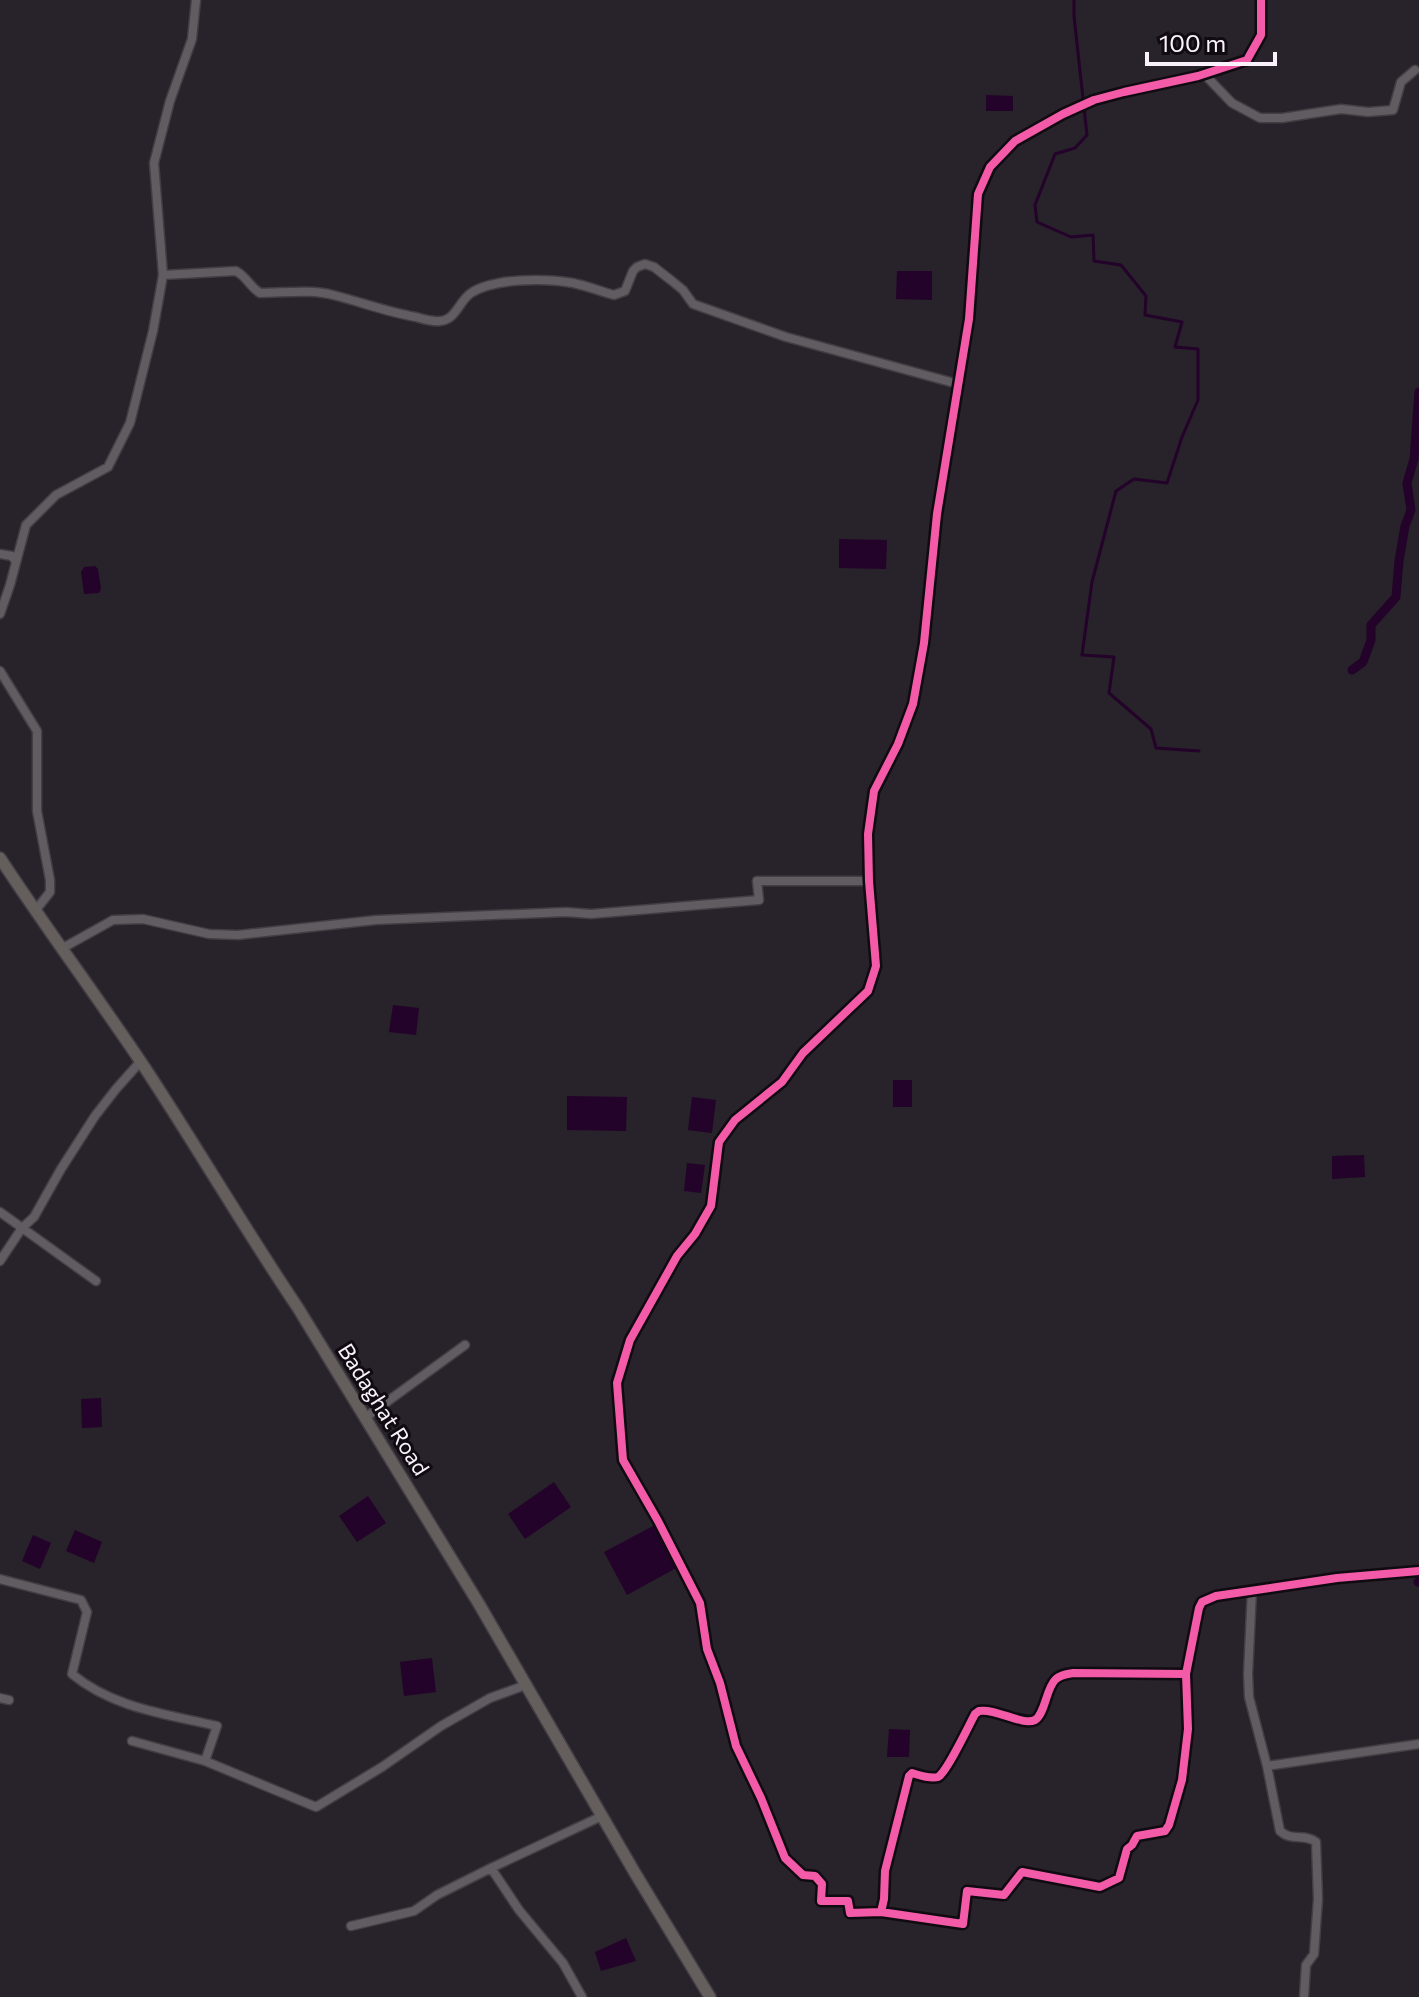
<svg xmlns="http://www.w3.org/2000/svg" width="1419" height="1997" font-family="Commissioner,sans-serif">
	<style>
		.water { fill: #230329 }
		.lines { fill: none; stroke-linecap: round; stroke-linejoin: round }
		.stream { stroke: #230329; stroke-width: 3 }
		.canal { stroke: #230329; stroke-width: 9 }
		.minor-casing { stroke: #433d44; stroke-width: 11 }
		.major-casing { stroke: #433d44; stroke-width: 14 }
		.minor { stroke: #605c61; stroke-width: 8 }
		.major { stroke: #645e5c; stroke-width: 11 }
		.cycleway-casing { stroke: #100a11; stroke-width: 13 }
		.cycleway { stroke: #f35aa7; stroke-width: 8 }
		.labels { text-anchor: middle; dominant-baseline: central; stroke-width: 6; stroke-linejoin: round; paint-order: stroke }
		.street-label { font-size: 22px; fill: #faf1fc; stroke: #100a11 }
	</style>
	<rect width="100%" height="100%" fill="#28222a"/>
	<path class="water" d="M 986,95 L 1013,96 L 1013,111 L 986,111 Z
		M 897,271 L 932,271 L 932,300 L 896,299 Z
		M 839,539 L 887,540 L 886,569 L 839,568 Z
		M 95,566 L 98,569 L 101,589 L 99,593 L 84,594 L 81,572 L 84,567 Z
		M 393,1005 L 419,1008 L 416,1035 L 389,1032 Z
		M 893,1080 L 912,1080 L 912,1107 L 893,1107 Z
		M 567,1096 L 627,1097 L 626,1131 L 567,1130 Z
		M 692,1097 L 716,1100 L 712,1133 L 688,1130 Z
		M 1364,1155 L 1365,1177 L 1332,1179 L 1332,1156 Z
		M 687,1163 L 705,1165 L 701,1193 L 684,1191 Z
		M 101,1398 L 102,1427 L 82,1428 L 81,1399 Z
		M 554,1482 L 571,1507 L 525,1539 L 508,1514 Z
		M 368,1496 L 386,1523 L 357,1542 L 339,1516 Z
		M 655,1525 L 678,1567 L 627,1595 L 604,1552 Z
		M 75,1530 L 102,1542 L 94,1563 L 66,1551 Z
		M 33,1535 L 51,1543 L 40,1569 L 22,1561 Z
		M 432,1658 L 436,1692 L 404,1696 L 400,1662 Z
		M 889,1729 L 910,1730 L 909,1757 L 887,1757 Z
		M 626,1938 L 636,1961 L 601,1971 L 595,1952 Z"/>
	<g class="lines">
		<path class="stream" d="M 1074,0 L 1074,16 L 1087,135 L 1075,148 L 1055,154 L 1035,205 L 1037,222 L 1071,237 L 1093,235 L 1094,261 L 1121,265 L 1146,296 L 1145,315 L 1182,322 L 1175,347 L 1198,349 L 1198,400 L 1182,437 L 1167,483 L 1134,479 L 1116,491 L 1092,582 L 1082,655 L 1114,657 L 1109,693 L 1151,729 L 1156,748 L 1199,751"/>
		<path class="canal" d="M 1352,670 L 1363,662 L 1371,640 L 1371,625 L 1396,597 L 1399,561 L 1405,526 L 1411,510 L 1407,483 L 1414,459 L 1419,392
			M 1418,1582 L 1419,1582"/>
		<defs>
			<path id="minor" d="M 1204,74 L 1232,103 L 1260,118 L 1282,118 L 1341,109 L 1368,112 L 1393,110 L 1401,82 L 1415,70
				M 163,275 L 236,271 C 247,277 250,287 260,293 C 283,293 311,289 333,295 C 361,302 387,312 416,317 C 423,319 432,322 440,321 C 456,320 459,301 471,293 C 494,278 545,278 573,283 C 587,286 600,291 614,295 L 625,291 L 633,271 L 637,267 L 645,264 L 654,267 L 672,281 L 683,290 L 693,304 L 786,337 L 958,384
				M 0,554 L 12,556 L 16,562
				M 0,614 L 10,585 L 26,525 L 56,495 L 108,467 L 130,423 L 153,331 L 163,275 L 154,163 L 170,101 L 192,39 L 196,0
				M 0,671 L 37,731 L 37,811 L 50,880 L 50,892 L 35,911
				M 61,949 L 113,920 L 143,919 L 209,934 L 238,935 L 376,920 L 566,912 L 591,914 L 759,900 L 757,881 L 869,881
				M 0,1212 L 96,1281
				M 0,1261 L 22,1228 L 34,1217 L 61,1169 L 95,1116 L 116,1089 L 141,1061
				M 366,1417 L 465,1345
				M 0,1579 L 81,1600 L 87,1612 L 72,1674 C 113,1708 166,1714 217,1726 L 205,1761
				M 1252,1590 L 1248,1674 L 1249,1697 L 1267,1766 L 1280,1831 C 1292,1842 1304,1833 1316,1842 L 1318,1899 L 1314,1954 L 1306,1965 L 1304,1997
				M 1186,1674 L 1188,1729 L 1182,1780 L 1169,1825 L 1165,1831 L 1137,1836 L 1132,1845 L 1127,1849 L 1119,1878 L 1100,1887 L 1022,1872 L 1004,1895 L 967,1891 L 963,1924 L 881,1912 L 884,1899 L 885,1871 L 909,1776 L 912,1773 C 918,1775 931,1779 938,1777 C 947,1772 969,1725 975,1714 L 979,1711 C 996,1708 1022,1726 1035,1720 C 1045,1714 1046,1689 1055,1680 C 1059,1675 1067,1674 1073,1673 L 1186,1674 L 1199,1608 L 1202,1602 L 1216,1596 L 1337,1578 L 1419,1571
				M 0,1698 L 9,1700
				M 132,1741 L 205,1761 L 316,1807 L 382,1767 L 441,1726 L 490,1698 L 526,1685
				M 1267,1766 L 1419,1744
				M 881,1912 L 850,1913 L 848,1901 L 821,1901 L 822,1884 L 815,1876 L 803,1875 L 785,1858 L 761,1798 L 736,1746 L 720,1683 L 707,1649 L 700,1603 L 658,1521 L 623,1460 L 617,1383 L 630,1340 L 677,1256 L 695,1234 L 711,1206 L 719,1142 L 735,1120 L 782,1082 L 803,1053 L 868,991 L 876,966 L 869,881 L 868,834 L 874,791 L 898,744 L 913,704 L 924,643 L 937,514 L 969,319 L 978,194 L 990,167 L 1015,141 L 1063,114 L 1094,100 L 1124,92 L 1198,76 L 1247,60 L 1261,35 L 1261,0
				M 351,1926 L 414,1911 L 437,1895 L 493,1867
				M 582,1997 L 563,1963 L 519,1910 L 491,1868 L 602,1816"/>
			<path id="major" d="M 0,858 C 46,928 96,995 143,1065 C 196,1145 244,1228 298,1308 L 479,1604 L 635,1873 L 710,1997"/>
		</defs>
		<use href="#minor" class="minor-casing"/>
		<use href="#major" class="major-casing"/>
		<use href="#minor" class="minor"/>
		<use href="#major" class="major"/>
		<defs>
			<path id="cycleway" d="M 1186,1674 L 1188,1729 L 1182,1780 L 1169,1825 L 1165,1831 L 1137,1836 L 1132,1845 L 1127,1849 L 1119,1878 L 1100,1887 L 1022,1872 L 1004,1895 L 967,1891 L 963,1924 L 881,1912 L 884,1899 L 885,1871 L 909,1776 L 912,1773 C 918,1775 931,1779 938,1777 C 947,1772 969,1725 975,1714 L 979,1711 C 996,1708 1022,1726 1035,1720 C 1045,1714 1046,1689 1055,1680 C 1059,1675 1067,1674 1073,1673 L 1186,1674 L 1199,1608 L 1202,1602 L 1216,1596 L 1337,1578 L 1419,1571
				M 881,1912 L 850,1913 L 848,1901 L 821,1901 L 822,1884 L 815,1876 L 803,1875 L 785,1858 L 761,1798 L 736,1746 L 720,1683 L 707,1649 L 700,1603 L 658,1521 L 623,1460 L 617,1383 L 630,1340 L 677,1256 L 695,1234 L 711,1206 L 719,1142 L 735,1120 L 782,1082 L 803,1053 L 868,991 L 876,966 L 869,881 L 868,834 L 874,791 L 898,744 L 913,704 L 924,643 L 937,514 L 969,319 L 978,194 L 990,167 L 1015,141 L 1063,114 L 1094,100 L 1124,92 L 1198,76 L 1247,60 L 1261,35 L 1261,0"/>
		</defs>
		<use href="#cycleway" class="cycleway-casing"/>
		<use href="#cycleway" class="cycleway"/>
	</g>
	<g class="labels">
		<g class="street-label">
			<text transform="translate(384 1409) rotate(58)">Badaghat Road</text>
		</g>
	</g>
	<path d="M1147 52v12h128v-12" fill="none" stroke="#faf1fc" stroke-width="4"/>
	<text x="1159" y="52" font-size="24" fill="#faf1fc" stroke="#100a11" stroke-width="6" paint-order="stroke">100 m</text>
</svg>
